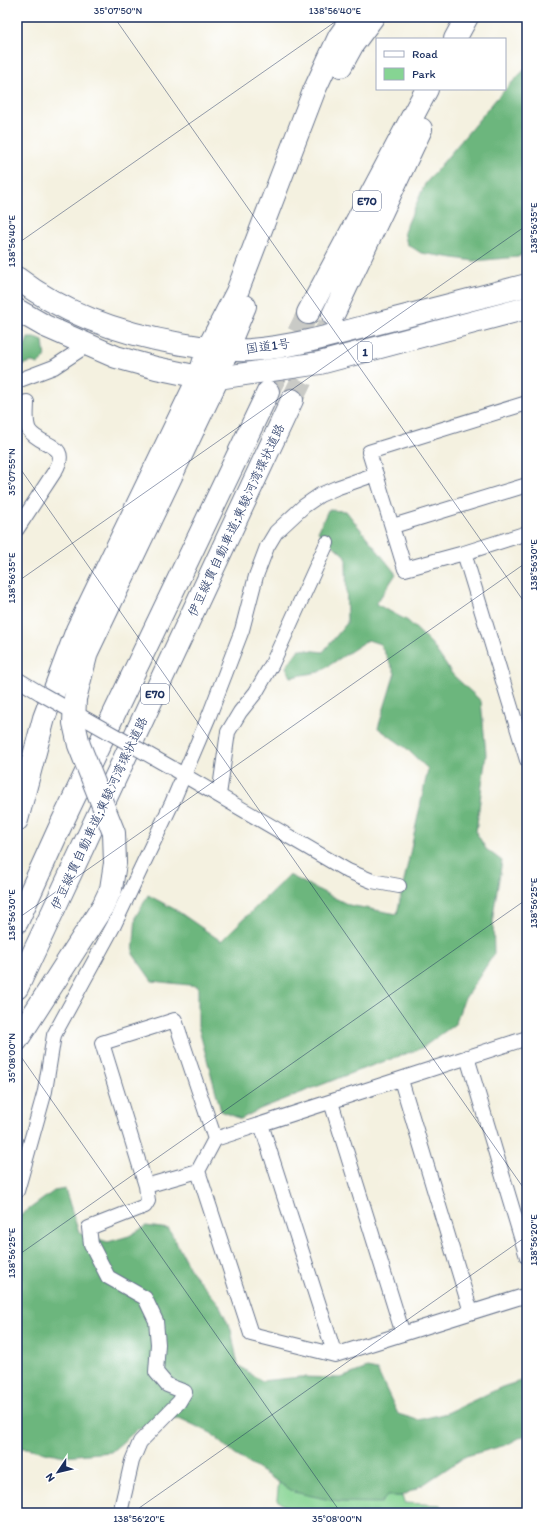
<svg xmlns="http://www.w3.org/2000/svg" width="544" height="1530" font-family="Itim,'Klee One',sans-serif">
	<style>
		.green { fill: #86d493; stroke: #508278 }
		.forest { fill: #6cb67d; stroke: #44726e }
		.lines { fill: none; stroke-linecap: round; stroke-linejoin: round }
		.highway-tunnel { stroke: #c9cac6; stroke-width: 22; stroke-dasharray: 22 11; stroke-linecap: butt }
		.street-casing { stroke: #67738c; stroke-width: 16 }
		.highway-casing { stroke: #67738c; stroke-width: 24 }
		.street { stroke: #fff; stroke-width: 14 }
		.highway { stroke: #fff; stroke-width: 22 }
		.street-bridge-casing { stroke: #67738c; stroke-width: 16; stroke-linecap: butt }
		.highway-bridge-casing { stroke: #67738c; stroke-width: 24; stroke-linecap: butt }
		.street-bridge { stroke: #fff; stroke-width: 14 }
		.highway-bridge { stroke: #fff; stroke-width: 22 }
		.ticks { fill: none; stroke: #1b2f5e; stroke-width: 1; stroke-opacity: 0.45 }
		.labels { text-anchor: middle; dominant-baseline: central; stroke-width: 3; stroke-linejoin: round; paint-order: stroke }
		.shield { fill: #fff; stroke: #5f6d8e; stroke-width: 1 }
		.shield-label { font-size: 12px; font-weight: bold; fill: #1b2f5e }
		.street-label { font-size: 13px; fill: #1b2f5e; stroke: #fff }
		.neatline { fill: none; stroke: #1b2f5e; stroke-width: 1.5 }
		.ticks-label { font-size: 10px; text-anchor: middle; fill: #1b2f5e }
	</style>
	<rect width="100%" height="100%" fill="#fff"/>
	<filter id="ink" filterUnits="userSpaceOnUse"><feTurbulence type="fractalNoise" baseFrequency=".025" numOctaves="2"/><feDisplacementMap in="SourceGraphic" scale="8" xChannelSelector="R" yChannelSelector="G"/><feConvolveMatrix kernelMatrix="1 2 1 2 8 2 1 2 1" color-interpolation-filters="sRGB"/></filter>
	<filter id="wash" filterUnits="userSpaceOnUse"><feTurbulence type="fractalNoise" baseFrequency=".012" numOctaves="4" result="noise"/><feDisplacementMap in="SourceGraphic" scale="16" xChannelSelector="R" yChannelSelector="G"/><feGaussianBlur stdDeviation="0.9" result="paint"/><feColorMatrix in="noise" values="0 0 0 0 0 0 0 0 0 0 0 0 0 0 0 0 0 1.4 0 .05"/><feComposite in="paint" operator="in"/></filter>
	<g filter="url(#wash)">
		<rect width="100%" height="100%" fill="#f4f1e0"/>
		<path class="green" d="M 279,1481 L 294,1492 L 402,1496 L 404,1503 L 441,1505 L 445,1511 L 444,1513 L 292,1513 L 277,1499 Z"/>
		<path class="forest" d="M 527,67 L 527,251 L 518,257 L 474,261 L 421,253 L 407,244 L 404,232 L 425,184 L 497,98 Z
			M 28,338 L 36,338 L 43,341 L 45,358 L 38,364 L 32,362 L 21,365 L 19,360 Z
			M 328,510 L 346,511 L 396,574 L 376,604 L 408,621 L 431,643 L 453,675 L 481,701 L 486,754 L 476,832 L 486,849 L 502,861 L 493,915 L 494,954 L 464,1000 L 455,1024 L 422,1048 L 354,1072 L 260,1109 L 241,1119 L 221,1111 L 198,1026 L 198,986 L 152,981 L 133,954 L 136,916 L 148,895 L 176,910 L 221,941 L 289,875 L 349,905 L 397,914 L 428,769 L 406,748 L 378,728 L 395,673 L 380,644 L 368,640 L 319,672 L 291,677 L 286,667 L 299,649 L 323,652 L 347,623 L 346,557 L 318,532 Z
			M 65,1189 L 79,1233 L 108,1242 L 129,1236 L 146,1226 L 169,1229 L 191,1271 L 219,1304 L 231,1330 L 238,1365 L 261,1381 L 301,1377 L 341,1378 L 367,1368 L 377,1370 L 398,1414 L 418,1420 L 447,1413 L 502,1387 L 527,1379 L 527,1434 L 506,1445 L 466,1456 L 424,1484 L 402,1496 L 387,1496 L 381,1503 L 339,1502 L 294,1492 L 234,1454 L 211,1433 L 179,1418 L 156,1421 L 138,1429 L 111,1452 L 64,1456 L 26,1448 L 17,1448 L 17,1218 L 54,1191 Z"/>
	</g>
	<g filter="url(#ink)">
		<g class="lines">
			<path class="highway-tunnel" d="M 268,392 L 308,313
				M 292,400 L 329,324"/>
			<defs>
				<path id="street" d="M 17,381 L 54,367 L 86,346
					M 527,403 L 369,452 L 405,569 L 464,553 L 527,533
					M 17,405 L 27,402 C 27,411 25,422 29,430 C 40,447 72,443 55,471 L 17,529
					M 393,526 L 527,485
					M 464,553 L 527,760
					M 17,679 L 40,693
					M 175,770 L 348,871 L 372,881 L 399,886
					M 219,795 L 228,732 L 240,712 L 256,692 L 272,664 L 327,543
					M 527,1038 L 215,1139 L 198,1171 L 251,1334 L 335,1355 L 527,1295
					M 467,1057 L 527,1257
					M 401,1080 L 471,1312
					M 331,1102 L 403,1334
					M 261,1124 L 335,1355
					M 198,1171 L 146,1186 L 102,1043 L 175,1020 L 215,1139
					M 17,1191 L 45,1091 L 54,1035 L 114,925 L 172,803 L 209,716 L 242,630 L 256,576 L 267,547 L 276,532 L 304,506 L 320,495 L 336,488 L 376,474
					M 120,1513 L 132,1461 L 140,1442 L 179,1402 L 185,1392 L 167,1385 L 156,1372 L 158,1344 L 156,1321 L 145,1298 L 108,1277 L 91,1244 L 89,1228 L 145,1206 L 148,1201 L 146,1186"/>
				<path id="highway" d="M 455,39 L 467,17
					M 341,66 L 353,44 L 373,17
					M 17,278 C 65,315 122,334 181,344 C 204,348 226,351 250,350 C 292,347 334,335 375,324 C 425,311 476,298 527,285
					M 17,310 L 45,326 L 116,357 L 156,368 L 199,377 L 218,378 L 320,363 L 527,308
					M 308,313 L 427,89
					M 333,315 L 421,129
					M 75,699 L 87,652 L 218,378 L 226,351 L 245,306
					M 17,820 L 44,718 L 77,630 L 199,377 L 208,348 L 237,292 L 314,91 L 339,37 L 353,17
					M 17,922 L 59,829 L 268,392
					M 17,988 L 292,400
					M 17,1040 L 103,906 L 111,889 L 115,863"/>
			</defs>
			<use href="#street" class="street-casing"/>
			<use href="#highway" class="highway-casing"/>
			<use href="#street" class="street"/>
			<use href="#highway" class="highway"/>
			<defs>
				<path id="street-bridge" d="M 40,693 L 172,768"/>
				<path id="highway-bridge" d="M 75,699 L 74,723 L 79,745 L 114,833 L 115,863"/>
			</defs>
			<use href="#street-bridge" class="street-bridge-casing"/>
			<use href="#highway-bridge" class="highway-bridge-casing"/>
			<use href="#street-bridge" class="street-bridge"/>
			<use href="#highway-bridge" class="highway-bridge"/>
		</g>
	</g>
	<path class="ticks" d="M 114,17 L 527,606M 525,17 L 527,20M 17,244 L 342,17M 17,464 L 527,1193M 17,582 L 527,225M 17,919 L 527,562M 17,1051 L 341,1513M 17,1256 L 527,899M 132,1513 L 527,1236"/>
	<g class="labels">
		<g class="shield">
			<rect x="353" y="191" width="28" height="20" rx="3"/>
			<rect x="358" y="342" width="14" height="20" rx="3"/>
			<rect x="141" y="684" width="28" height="20" rx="3"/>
		</g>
		<g class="shield-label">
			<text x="367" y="201">E70</text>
			<text x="365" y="352">1</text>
			<text x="155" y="694">E70</text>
		</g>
		<g class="street-label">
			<text transform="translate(268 346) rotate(-8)">国道1号</text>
			<text transform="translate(236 520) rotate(-65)">伊豆縦貫自動車道;東駿河湾環状道路</text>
			<text transform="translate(99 813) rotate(-65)">伊豆縦貫自動車道;東駿河湾環状道路</text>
		</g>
	</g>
	<rect width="544" height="1530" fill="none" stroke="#fff" stroke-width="44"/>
	<rect x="376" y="38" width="130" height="52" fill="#ffffff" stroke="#a4acbf"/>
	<rect x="384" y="51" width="20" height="6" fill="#ffffff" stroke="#a4acbf"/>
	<text x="412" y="58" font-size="12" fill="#1b2f5e">Road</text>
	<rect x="384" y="68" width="20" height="12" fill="#86d493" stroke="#a4acbf"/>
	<text x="412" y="78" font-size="12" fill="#1b2f5e">Park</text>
	<g transform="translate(58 1472) rotate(235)" stroke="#ffffff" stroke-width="3" paint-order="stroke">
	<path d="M0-3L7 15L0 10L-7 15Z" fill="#1b2f5e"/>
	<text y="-6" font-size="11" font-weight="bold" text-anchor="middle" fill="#1b2f5e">N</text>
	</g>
	<rect x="22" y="22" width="500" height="1486" class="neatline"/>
	<g class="ticks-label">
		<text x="118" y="14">35°07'50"N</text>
		<text x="335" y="14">138°56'40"E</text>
		<text transform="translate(533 228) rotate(-90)" y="4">138°56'35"E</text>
		<text transform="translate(11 241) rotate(-90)" y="4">138°56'40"E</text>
		<text transform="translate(11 472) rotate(-90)" y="4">35°07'55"N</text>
		<text transform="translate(533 565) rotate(-90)" y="4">138°56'30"E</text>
		<text transform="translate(11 578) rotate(-90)" y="4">138°56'35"E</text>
		<text transform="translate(533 903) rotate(-90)" y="4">138°56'25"E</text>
		<text transform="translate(11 915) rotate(-90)" y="4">138°56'30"E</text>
		<text transform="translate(11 1058) rotate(-90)" y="4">35°08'00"N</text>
		<text transform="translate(533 1240) rotate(-90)" y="4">138°56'20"E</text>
		<text transform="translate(11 1253) rotate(-90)" y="4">138°56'25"E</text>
		<text x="139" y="1522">138°56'20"E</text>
		<text x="337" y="1522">35°08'00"N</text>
	</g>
</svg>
